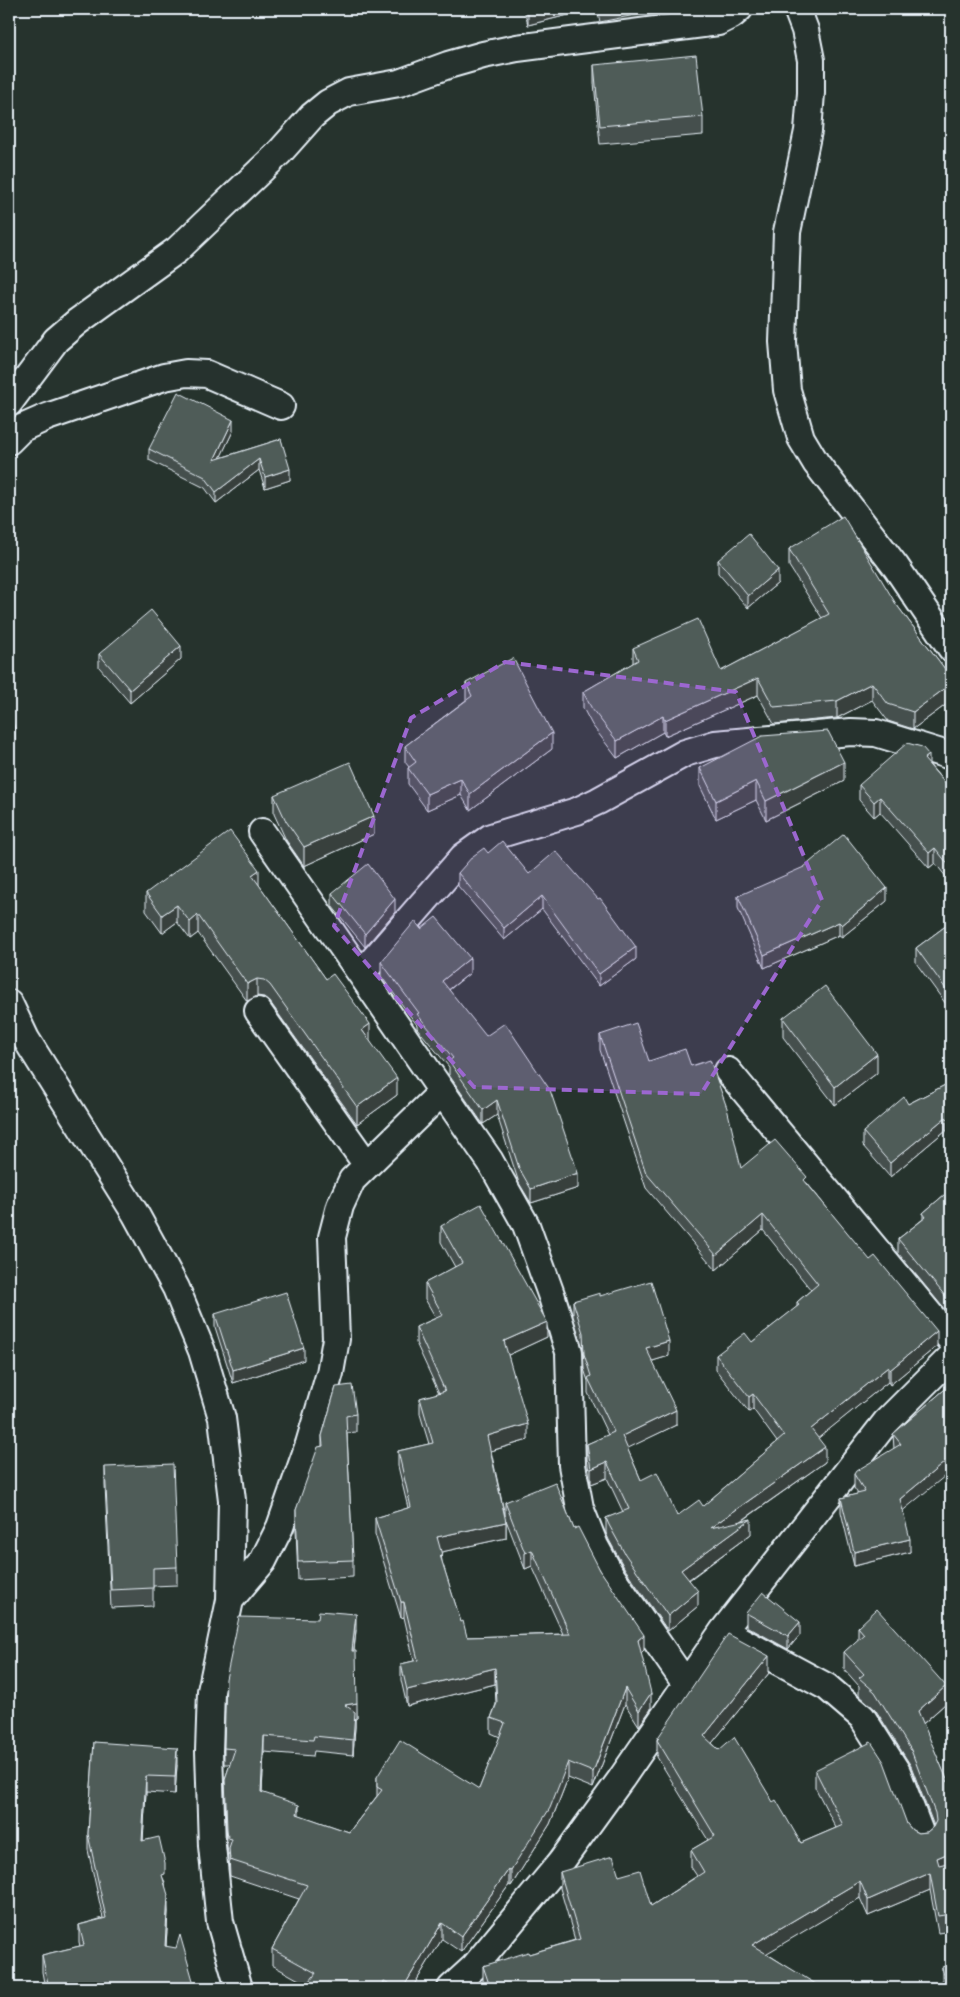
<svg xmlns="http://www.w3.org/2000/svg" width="960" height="1997" font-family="'Comic Neue',sans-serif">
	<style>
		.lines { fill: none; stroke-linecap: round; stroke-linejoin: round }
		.minor-casing { stroke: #e8f1f8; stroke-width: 30 }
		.minor { stroke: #26332d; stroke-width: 26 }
		.wall { fill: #454f4d; stroke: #e8f1f8; fill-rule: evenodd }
		.shaded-wall { fill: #38403e; stroke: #e8f1f8 }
		.building { fill: #505c59; stroke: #e8f1f8 }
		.marked { fill: #9c67d0; fill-opacity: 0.2; stroke: #9c67d0; stroke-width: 4; stroke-dasharray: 10 6; stroke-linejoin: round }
	</style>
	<rect width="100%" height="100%" fill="#26332d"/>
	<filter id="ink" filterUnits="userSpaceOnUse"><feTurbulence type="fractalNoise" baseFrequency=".02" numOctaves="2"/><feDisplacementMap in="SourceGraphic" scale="10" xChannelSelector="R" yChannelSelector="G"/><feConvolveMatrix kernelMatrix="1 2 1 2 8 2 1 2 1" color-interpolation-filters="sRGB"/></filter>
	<g filter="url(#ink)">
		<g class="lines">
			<defs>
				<path id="minor" d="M 797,9 L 805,30 L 811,60 L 811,93 L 808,131 L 787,232 L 783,342 L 787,390 L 801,438 L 816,463 L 896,567 L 951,648
					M 9,403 L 56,340 L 77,322 L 177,250 L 279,153 L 312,116 L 328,103 L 349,92 L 399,83 L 448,65 L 483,55 L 517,48 L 718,22 L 732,15 L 739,9
					M 9,441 L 22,428 L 47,417 L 164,377 L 186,373 L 207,374 L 281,406
					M 262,832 L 361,974 L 490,1161 L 526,1225 L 552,1297 L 569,1352 L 572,1465 L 580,1508 L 595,1546 L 612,1577 L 686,1684
					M 361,974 L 463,857 L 491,837 L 577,811 L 598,801 L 685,753 L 715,744 L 851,732 L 876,733 L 951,756
					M 9,1003 L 26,1039 L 135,1213 L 176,1288 L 202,1351 L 222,1418 L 232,1500 L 230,1600 L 211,1691 L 209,1751 L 212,1846 L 220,1922 L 239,1988
					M 258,1011 L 367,1165
					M 728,1071 L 951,1340
					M 230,1600 L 263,1561 L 280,1527 L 309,1444 L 330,1373 L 336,1339 L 332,1237 L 340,1206 L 352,1180 L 441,1093
					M 723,1631 L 827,1687 L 862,1717 L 897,1772 L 921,1835
					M 451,1988 L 474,1967 L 561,1862 L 621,1779 L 723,1631 L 886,1422 L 951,1357"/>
			</defs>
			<use href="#minor" class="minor-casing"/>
			<use href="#minor" class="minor"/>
		</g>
		<path class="wall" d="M 524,9 L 592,9 L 528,25 Z
			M 597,9 L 665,9 L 600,22 Z
			M 594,65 L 703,117 L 703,135 L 600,144 L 594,83 Z
			M 233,431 L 220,458 L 281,439 L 290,480 L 265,488 L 259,470 L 216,503 L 205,488 L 149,460 L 149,449 Z
			M 789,549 L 896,604 L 951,677 L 951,701 L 913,729 L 888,721 L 872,700 L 837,718 L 774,724 L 758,695 L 665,736 L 663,732 L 617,758 L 592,725 L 583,708 L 583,692 L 633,663 L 633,648 L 721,671 L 822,618 L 789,566 Z
			M 718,560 L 778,583 L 748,608 L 718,573 Z
			M 99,654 L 181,659 L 130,703 L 99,667 Z
			M 466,683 L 552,749 L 470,810 L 461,795 L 427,810 L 408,784 L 408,768 L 409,767 L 405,762 L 405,746 L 466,700 Z
			M 929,764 L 951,790 L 951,883 L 935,863 L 929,868 L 880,812 L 874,817 L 859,800 L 859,785 Z
			M 700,768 L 844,781 L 766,820 L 756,800 L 716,819 L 700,786 Z
			M 274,795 L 374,834 L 304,866 L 286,840 L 274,814 Z
			M 488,853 L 529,874 L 636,959 L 599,986 L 542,909 L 504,940 L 458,886 L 458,873 Z
			M 259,885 L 370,1041 L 397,1095 L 357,1124 L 270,1002 L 264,997 L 257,996 L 247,1001 L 198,933 L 190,939 L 177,922 L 162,933 L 146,911 L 146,893 Z
			M 332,893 L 395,912 L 365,947 L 332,906 Z
			M 738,896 L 887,901 L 842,937 L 839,935 L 764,968 L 738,908 Z
			M 951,922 L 951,1011 L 916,963 L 916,948 Z
			M 421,929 L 470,973 L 449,990 L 578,1188 L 531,1203 L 519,1183 L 497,1115 L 483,1124 L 449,1075 L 449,1067 L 417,1028 L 417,1025 L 381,976 L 381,962 Z
			M 783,1018 L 877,1073 L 835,1105 L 783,1037 Z
			M 600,1035 L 649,1061 L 691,1066 L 741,1168 L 807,1183 L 937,1346 L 890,1385 L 888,1382 L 818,1438 L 825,1462 L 742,1521 L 751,1534 L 689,1580 L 698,1606 L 668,1631 L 625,1569 L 609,1540 L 606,1533 L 606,1518 L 623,1512 L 607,1478 L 591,1484 L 587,1459 L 587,1444 L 608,1435 L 588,1393 L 588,1381 L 584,1369 L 583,1348 L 573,1316 L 573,1301 L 600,1296 L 669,1356 L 652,1361 L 676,1425 L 627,1448 L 641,1480 L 677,1516 L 703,1506 L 777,1442 L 753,1409 L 749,1412 L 716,1370 L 716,1355 L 752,1342 L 797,1307 L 797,1302 L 811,1290 L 763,1230 L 716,1270 L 646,1188 L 600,1050 Z
			M 951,1082 L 951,1137 L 946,1130 L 890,1177 L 863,1146 L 863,1132 L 908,1104 Z
			M 951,1189 L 951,1317 L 898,1253 L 898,1239 L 923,1219 L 923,1213 Z
			M 441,1226 L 547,1337 L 508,1355 L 528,1440 L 491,1451 L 505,1516 L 505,1502 L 574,1529 L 600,1570 L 644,1650 L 641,1653 L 651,1709 L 639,1726 L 625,1704 L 593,1788 L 568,1778 L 550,1824 L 511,1886 L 509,1885 L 461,1952 L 442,1939 L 412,1988 L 305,1988 L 308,1985 L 272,1965 L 272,1949 L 299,1899 L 230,1876 L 229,1854 L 228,1854 L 227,1845 L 225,1794 L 225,1779 L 230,1764 L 224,1764 L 224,1748 L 356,1630 L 354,1651 L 357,1718 L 355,1719 L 355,1727 L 353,1755 L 314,1751 L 313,1756 L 264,1752 L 262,1793 L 299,1815 L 349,1832 L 377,1796 L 377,1777 L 479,1789 L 500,1737 L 491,1733 L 491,1718 L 496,1704 L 495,1684 L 407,1706 L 401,1680 L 401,1664 L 414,1661 L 404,1617 L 401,1618 L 375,1534 L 375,1518 L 408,1508 L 398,1466 L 398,1451 L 429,1444 L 420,1414 L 420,1398 L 439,1393 L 416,1343 L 416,1327 L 436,1318 L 425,1299 L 425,1283 L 455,1267 L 441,1242 ZM 506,1520 L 525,1569 L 532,1566 L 563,1634 L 467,1637 L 461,1622 L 442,1562 L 441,1552 L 506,1538 Z
			M 215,1314 L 304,1360 L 233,1383 L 215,1327 Z
			M 951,1384 L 903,1511 L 910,1552 L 854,1566 L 841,1512 L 841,1498 L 858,1494 L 854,1488 L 854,1474 L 894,1449 L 893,1434 Z
			M 336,1387 L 356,1414 L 356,1432 L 347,1433 L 353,1560 L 353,1577 L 298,1580 L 296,1528 L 296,1510 L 322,1447 L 322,1436 Z
			M 105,1467 L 177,1567 L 177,1585 L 153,1586 L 153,1606 L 111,1608 L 105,1485 Z
			M 950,1495 L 951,1495 L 951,1520 L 950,1509 Z
			M 746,1613 L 800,1635 L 788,1649 L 746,1626 Z
			M 858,1627 L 946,1703 L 923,1724 L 948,1782 L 951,1781 L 951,1931 L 938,1933 L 930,1890 L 868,1916 L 860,1898 L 766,1953 L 819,1988 L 485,1988 L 483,1983 L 483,1966 L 529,1954 L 575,1940 L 560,1888 L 560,1872 L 619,1876 L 651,1906 L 697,1876 L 691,1867 L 691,1850 L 708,1840 L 657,1757 L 657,1755 L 657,1756 L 657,1739 L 769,1673 L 712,1743 L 773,1802 L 801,1843 L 836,1828 L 815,1787 L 815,1770 L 907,1824 L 912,1830 L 918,1833 L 927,1832 L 933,1827 L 934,1826 L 911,1766 L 875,1709 L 859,1695 L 859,1686 L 844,1669 L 844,1652 L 858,1640 Z
			M 94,1742 L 177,1765 L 175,1794 L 146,1792 L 143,1840 L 165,1882 L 168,1912 L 166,1946 L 194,1984 L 203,1988 L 45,1988 L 42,1972 L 42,1955 L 80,1946 L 79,1942 L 79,1925 L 103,1918 L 88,1850 L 88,1834 Z
			M 942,1967 L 951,1988 L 943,1988 L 942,1983 Z"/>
		<path class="shaded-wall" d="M 528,9 L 592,9 L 528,25 Z
			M 233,420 L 233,431 L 214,471 L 214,460 Z
			M 259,459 L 259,470 L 216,503 L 216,492 Z
			M 290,469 L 290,480 L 265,488 L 265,477 Z
			M 778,570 L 778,583 L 748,608 L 748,596 Z
			M 181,646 L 181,659 L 130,703 L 130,690 Z
			M 758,678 L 758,695 L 665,736 L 665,720 Z
			M 872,683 L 872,700 L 837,718 L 837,701 Z
			M 951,684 L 951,701 L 913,729 L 913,712 Z
			M 663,716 L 663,732 L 617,758 L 617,741 Z
			M 15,729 L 15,742 L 9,744 L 9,731 Z
			M 552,733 L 552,749 L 470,810 L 470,794 Z
			M 929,755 L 929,771 L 924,759 Z
			M 844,762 L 844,781 L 766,820 L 766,801 Z
			M 461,779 L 461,795 L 427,810 L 427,794 Z
			M 756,781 L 756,800 L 716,819 L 716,801 Z
			M 880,797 L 880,812 L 874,817 L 874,802 Z
			M 374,816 L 374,834 L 304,866 L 304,847 Z
			M 935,848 L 935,863 L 929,868 L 929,853 Z
			M 259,870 L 259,888 L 252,875 Z
			M 887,888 L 887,901 L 842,937 L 842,925 Z
			M 542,896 L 542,909 L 504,940 L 504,928 Z
			M 395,899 L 395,912 L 365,947 L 365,934 Z
			M 177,905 L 177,922 L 162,933 L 162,915 Z
			M 198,915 L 198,933 L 190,939 L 190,922 Z
			M 839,922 L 839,935 L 764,968 L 764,955 Z
			M 636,947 L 636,959 L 599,986 L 599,974 Z
			M 470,958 L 470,973 L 442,995 L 442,981 Z
			M 257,979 L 257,996 L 247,1001 L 247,984 Z
			M 370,1024 L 370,1042 L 362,1030 Z
			M 877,1054 L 877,1073 L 835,1105 L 835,1087 Z
			M 397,1078 L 397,1095 L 357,1124 L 357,1107 Z
			M 497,1100 L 497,1115 L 483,1124 L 483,1110 Z
			M 946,1117 L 946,1130 L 890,1177 L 890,1163 Z
			M 578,1173 L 578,1188 L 531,1203 L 531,1189 Z
			M 763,1215 L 763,1230 L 716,1270 L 716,1255 Z
			M 547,1322 L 547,1337 L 504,1357 L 504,1341 Z
			M 937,1331 L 937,1346 L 890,1385 L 890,1370 Z
			M 669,1341 L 669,1356 L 646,1363 L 646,1348 Z
			M 304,1348 L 304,1360 L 233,1383 L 233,1370 Z
			M 888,1367 L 888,1382 L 811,1444 L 811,1429 Z
			M 753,1394 L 753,1409 L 749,1412 L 749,1397 Z
			M 676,1410 L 676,1425 L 622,1451 L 622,1436 Z
			M 528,1424 L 528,1440 L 487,1452 L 487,1436 Z
			M 825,1447 L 825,1462 L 710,1543 L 710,1528 Z
			M 951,1457 L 951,1471 L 900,1513 L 900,1499 Z
			M 607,1462 L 607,1478 L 591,1484 L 591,1469 Z
			M 751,1519 L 751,1534 L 681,1585 L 681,1570 Z
			M 506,1522 L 506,1538 L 437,1553 L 437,1537 Z
			M 910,1539 L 910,1552 L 854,1566 L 854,1552 Z
			M 532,1550 L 532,1566 L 525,1569 L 525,1553 Z
			M 698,1591 L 698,1606 L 668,1631 L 668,1616 Z
			M 401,1602 L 404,1602 L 404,1617 L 401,1618 Z
			M 356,1614 L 356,1630 L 352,1667 L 352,1651 Z
			M 800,1622 L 800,1635 L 788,1649 L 788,1636 Z
			M 644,1635 L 644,1650 L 638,1656 L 638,1640 Z
			M 769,1656 L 769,1673 L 704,1753 L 704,1736 Z
			M 495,1668 L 495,1684 L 407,1706 L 407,1690 Z
			M 946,1686 L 946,1703 L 918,1728 L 918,1711 Z
			M 625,1688 L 625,1704 L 593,1788 L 593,1772 Z
			M 651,1693 L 651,1709 L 639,1726 L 639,1711 Z
			M 357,1703 L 357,1718 L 355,1719 L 355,1727 L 353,1755 L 353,1740 L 345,1705 Z
			M 264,1736 L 264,1752 L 261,1808 L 261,1792 Z
			M 177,1748 L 177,1765 L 175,1794 L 175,1777 Z
			M 568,1762 L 568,1778 L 550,1824 L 511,1886 L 511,1870 Z
			M 146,1776 L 146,1792 L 142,1857 L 142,1841 Z
			M 299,1805 L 299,1820 L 297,1814 Z
			M 951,1852 L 951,1869 L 937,1875 L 937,1858 Z
			M 509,1869 L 509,1885 L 461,1952 L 461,1937 Z
			M 930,1873 L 930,1890 L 868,1916 L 868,1900 Z
			M 860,1881 L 860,1898 L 752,1962 L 752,1945 Z
			M 168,1895 L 168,1912 L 165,1963 L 165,1946 Z
			M 442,1923 L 442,1939 L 412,1988 L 403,1988 Z
			M 384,1981 L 384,1988 L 378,1988 Z"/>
		<path class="building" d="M 696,55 L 703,117 L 600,126 L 594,65 Z
			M 178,392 L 233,420 L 214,460 L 281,439 L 290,469 L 265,477 L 259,459 L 216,492 L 205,477 L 149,449 Z
			M 843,516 L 896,604 L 951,677 L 951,684 L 913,712 L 888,704 L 872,683 L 837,701 L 774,707 L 758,678 L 665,720 L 663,716 L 617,741 L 592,709 L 583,692 L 638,660 L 633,648 L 698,619 L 721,671 L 829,614 L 789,549 Z
			M 749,534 L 778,570 L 748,596 L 718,560 Z
			M 151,610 L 181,646 L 130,690 L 99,654 Z
			M 513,658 L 552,733 L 470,794 L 461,779 L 427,794 L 408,768 L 416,762 L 405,746 L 472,696 L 466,683 Z
			M 9,708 L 15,729 L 9,731 Z
			M 828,731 L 844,762 L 766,801 L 756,781 L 716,801 L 700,768 L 762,736 Z
			M 907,743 L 922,747 L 929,755 L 924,759 L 951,790 L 951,868 L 935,848 L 929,853 L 880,797 L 874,802 L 859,785 Z
			M 350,762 L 374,816 L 304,847 L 286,821 L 274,795 Z
			M 230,831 L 259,870 L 252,875 L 326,979 L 333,974 L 370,1024 L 362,1030 L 397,1078 L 357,1107 L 270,985 L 264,980 L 257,979 L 247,984 L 198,915 L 190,922 L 177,905 L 162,915 L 146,893 Z
			M 844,834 L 887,888 L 842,925 L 839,922 L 764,955 L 738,896 L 804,867 Z
			M 502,841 L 529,874 L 556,851 L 598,899 L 600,898 L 636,947 L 599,974 L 542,896 L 504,928 L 458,873 L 473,856 L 484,848 L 488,853 Z
			M 368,864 L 395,899 L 365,934 L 332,893 Z
			M 436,917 L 470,958 L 442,981 L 486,1036 L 505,1023 L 550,1090 L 578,1173 L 531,1189 L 519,1168 L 497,1100 L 483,1110 L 449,1061 L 453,1058 L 417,1014 L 419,1013 L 381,962 L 415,921 L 421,929 Z
			M 951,922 L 951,996 L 916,948 Z
			M 825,986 L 877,1054 L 835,1087 L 783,1018 Z
			M 636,1023 L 649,1061 L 685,1049 L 691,1066 L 710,1060 L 727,1108 L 741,1168 L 775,1140 L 807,1177 L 804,1180 L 870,1260 L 875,1256 L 937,1331 L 890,1370 L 888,1367 L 811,1429 L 825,1447 L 710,1528 L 751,1519 L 681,1570 L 698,1591 L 668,1616 L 625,1554 L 609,1525 L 606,1518 L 629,1509 L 607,1462 L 591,1469 L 587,1444 L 614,1432 L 588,1378 L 591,1376 L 584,1354 L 583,1333 L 573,1301 L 600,1293 L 600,1296 L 651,1281 L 669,1341 L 646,1348 L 676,1410 L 622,1436 L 641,1480 L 657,1472 L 677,1516 L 699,1500 L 703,1506 L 784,1436 L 753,1394 L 749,1397 L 716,1355 L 745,1333 L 752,1342 L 799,1305 L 797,1302 L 818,1284 L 763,1215 L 716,1255 L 646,1173 L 600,1035 Z
			M 951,1082 L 951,1123 L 946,1117 L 890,1163 L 863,1132 L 904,1097 L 908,1104 Z
			M 951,1189 L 951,1303 L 898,1239 L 926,1217 L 923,1213 Z
			M 481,1204 L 547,1322 L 504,1341 L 528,1424 L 487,1436 L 506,1522 L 437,1537 L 442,1555 L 440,1555 L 461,1622 L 463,1621 L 467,1637 L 570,1634 L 532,1550 L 525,1553 L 505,1502 L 555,1482 L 574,1529 L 578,1527 L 600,1570 L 644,1635 L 638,1640 L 651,1693 L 639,1711 L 625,1688 L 593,1772 L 568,1762 L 550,1808 L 511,1870 L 509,1869 L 461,1937 L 442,1923 L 403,1988 L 397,1988 L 384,1981 L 378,1988 L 305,1988 L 316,1973 L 272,1949 L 307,1885 L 230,1860 L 229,1848 L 232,1839 L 228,1838 L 227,1829 L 225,1779 L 235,1749 L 224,1748 L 226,1679 L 239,1617 L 318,1619 L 319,1611 L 356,1614 L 352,1651 L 356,1651 L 357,1703 L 345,1705 L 355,1712 L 353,1740 L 314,1736 L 313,1740 L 264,1736 L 261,1792 L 299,1805 L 297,1814 L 349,1832 L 382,1790 L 377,1787 L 377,1777 L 400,1740 L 479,1789 L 505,1723 L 491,1718 L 497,1703 L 495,1668 L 407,1690 L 401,1664 L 418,1660 L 404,1602 L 401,1602 L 375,1518 L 411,1507 L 398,1451 L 433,1443 L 420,1398 L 445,1391 L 416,1327 L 443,1315 L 425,1283 L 462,1263 L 441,1226 Z
			M 286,1292 L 304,1348 L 233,1370 L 215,1314 Z
			M 951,1384 L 951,1457 L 900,1499 L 910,1539 L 854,1552 L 841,1498 L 865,1492 L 854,1474 L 856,1471 L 901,1444 L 893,1434 Z
			M 352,1385 L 356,1414 L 346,1416 L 353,1560 L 298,1562 L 296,1510 L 318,1447 L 323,1446 L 322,1436 L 336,1387 Z
			M 173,1464 L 177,1567 L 153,1568 L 153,1588 L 111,1590 L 105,1467 Z
			M 763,1592 L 800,1622 L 788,1636 L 746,1613 Z
			M 877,1609 L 946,1686 L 918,1711 L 948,1782 L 951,1781 L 951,1852 L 937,1858 L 939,1865 L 951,1862 L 951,1914 L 938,1916 L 930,1873 L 868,1900 L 860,1881 L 752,1945 L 819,1986 L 818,1988 L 487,1988 L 490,1987 L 483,1966 L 528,1952 L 529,1954 L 580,1939 L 560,1872 L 613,1856 L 619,1876 L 640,1870 L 651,1906 L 704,1872 L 691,1850 L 715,1836 L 657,1740 L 659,1738 L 657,1739 L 728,1634 L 769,1656 L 704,1736 L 719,1750 L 734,1737 L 773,1802 L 776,1800 L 801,1843 L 843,1825 L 815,1770 L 871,1742 L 884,1762 L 907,1824 L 912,1830 L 918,1833 L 927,1832 L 933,1827 L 936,1821 L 935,1813 L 911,1750 L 875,1692 L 859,1678 L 864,1674 L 844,1652 L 864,1634 L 858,1627 Z
			M 94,1742 L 177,1748 L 175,1777 L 146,1776 L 142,1841 L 159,1837 L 165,1863 L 165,1874 L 162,1875 L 168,1895 L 165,1946 L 176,1948 L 180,1935 L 194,1984 L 201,1983 L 203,1988 L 49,1988 L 42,1955 L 84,1945 L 79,1925 L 106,1918 L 88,1834 Z
			M 951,1964 L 951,1988 L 947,1988 L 942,1967 Z"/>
	</g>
	<path class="marked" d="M 505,662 L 736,692 L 822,900 L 701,1094 L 474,1087 L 334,926 L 411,718 Z"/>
	<rect width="960" height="1997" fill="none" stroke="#26332d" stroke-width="30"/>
	<rect x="15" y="15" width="930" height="1967" fill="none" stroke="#e8f1f8" stroke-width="2" filter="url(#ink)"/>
</svg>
